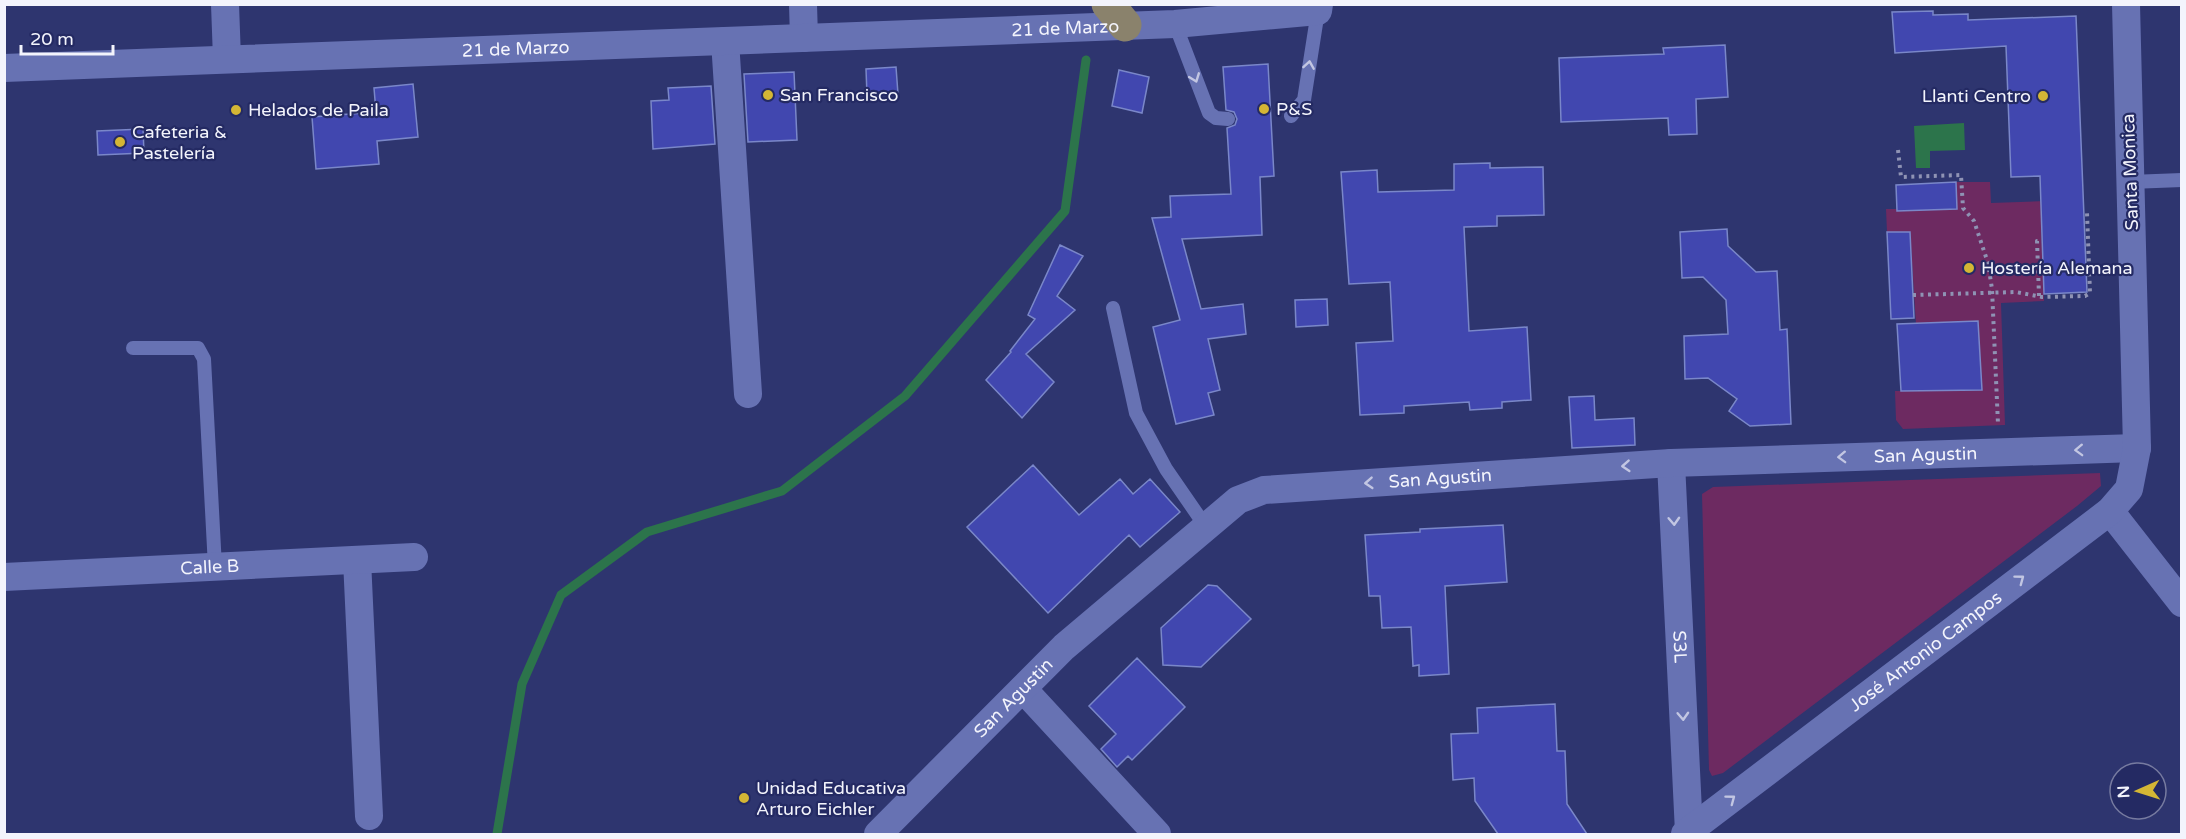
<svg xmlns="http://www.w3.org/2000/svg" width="2186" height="839" font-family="'Varela Round',sans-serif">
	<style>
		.green { fill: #6d2a61 }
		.water { fill: #2c744b }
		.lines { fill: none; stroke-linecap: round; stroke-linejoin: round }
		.stream { stroke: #2c744b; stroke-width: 9 }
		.building { fill: #4147af; stroke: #7a87c9; stroke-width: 1.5 }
		.path { stroke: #8f93b4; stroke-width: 4; stroke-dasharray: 3 4.5; stroke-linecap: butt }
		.service { stroke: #6772b3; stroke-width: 14 }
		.minor { stroke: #6772b3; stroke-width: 28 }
		.primary { stroke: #8a826c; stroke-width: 33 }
		.oneway { stroke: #c2c6e2 }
		.poi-dot { fill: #d4b635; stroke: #242a63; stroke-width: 2 }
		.labels { text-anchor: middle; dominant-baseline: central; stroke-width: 4.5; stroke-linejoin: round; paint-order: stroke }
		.street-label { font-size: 18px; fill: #f3f4fc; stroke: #242a63 }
		.poi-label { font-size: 18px; fill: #f3f4fc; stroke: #242a63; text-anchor: start }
	</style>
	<rect width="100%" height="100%" fill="#2e356f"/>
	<path class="green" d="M 1956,182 L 1990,182 L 1991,203 L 2046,201 L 2041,219 L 2044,301 L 2001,303 L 2005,425 L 1903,429 L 1896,420 L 1895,391 L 1981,390 L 1916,324 L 1910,232 L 1887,232 L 1886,209 L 1957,209 Z
		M 2100,473 L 2101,486 L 2077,506 L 1723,773 L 1712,776 L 1709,770 L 1702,494 L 1713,487 Z"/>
	<path class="water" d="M 1964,123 L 1965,150 L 1930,151 L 1930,168 L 1916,168 L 1914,126 Z"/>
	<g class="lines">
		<path class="stream" d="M 497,834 L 522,684 L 561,595 L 647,532 L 782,491 L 905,396 L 1065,211 L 1086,60"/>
	</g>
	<path class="building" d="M 1933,11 L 1933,15 L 1968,14 L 1968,20 L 2076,16 L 2087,292 L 2044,294 L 2040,176 L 2011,177 L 2006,46 L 1895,53 L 1892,12 Z
		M 1725,45 L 1728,97 L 1696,99 L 1697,134 L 1669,135 L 1668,118 L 1561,122 L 1559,58 L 1664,54 L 1663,48 Z
		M 1268,64 L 1274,176 L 1260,177 L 1262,235 L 1182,239 L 1201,309 L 1243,304 L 1246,334 L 1208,339 L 1220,390 L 1208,393 L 1214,415 L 1176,424 L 1153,327 L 1180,320 L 1152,218 L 1171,217 L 1170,196 L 1231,194 L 1227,128 L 1235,125 L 1237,119 L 1234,112 L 1226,110 L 1223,67 Z
		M 896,67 L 898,94 L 867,95 L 866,69 Z
		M 1119,70 L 1149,77 L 1142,113 L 1112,106 Z
		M 794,72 L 797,140 L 748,142 L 744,74 Z
		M 413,84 L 418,137 L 377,141 L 379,164 L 316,169 L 312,117 L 376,112 L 374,88 Z
		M 711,86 L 715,144 L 653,149 L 651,101 L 669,100 L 668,88 Z
		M 143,129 L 144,153 L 98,155 L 97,131 Z
		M 1490,163 L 1490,168 L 1543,167 L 1544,215 L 1497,216 L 1497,226 L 1464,227 L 1469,331 L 1527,327 L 1531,400 L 1502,402 L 1502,408 L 1470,410 L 1469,402 L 1404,406 L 1404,413 L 1360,415 L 1356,343 L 1393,341 L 1390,282 L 1349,284 L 1341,172 L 1377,170 L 1378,192 L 1454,190 L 1454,164 Z
		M 1956,182 L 1957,209 L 1897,211 L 1896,185 Z
		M 1727,229 L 1728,246 L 1756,272 L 1777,271 L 1780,330 L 1787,329 L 1791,424 L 1750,426 L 1729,411 L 1737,399 L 1708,378 L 1685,379 L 1684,336 L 1728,334 L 1726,300 L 1703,277 L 1682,278 L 1680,232 Z
		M 1887,232 L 1910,232 L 1914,318 L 1891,319 Z
		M 1060,245 L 1083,256 L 1057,296 L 1075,310 L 1026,354 L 1054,382 L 1022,418 L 986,380 L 1011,352 L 1010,351 L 1035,319 L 1028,315 Z
		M 1327,299 L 1328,325 L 1296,327 L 1295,300 Z
		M 1978,321 L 1982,390 L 1901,391 L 1897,324 Z
		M 1594,396 L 1595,420 L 1634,418 L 1635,445 L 1572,448 L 1569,397 Z
		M 1033,465 L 1079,515 L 1120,479 L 1133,494 L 1150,479 L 1180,512 L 1140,547 L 1129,535 L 1048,613 L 967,527 Z
		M 1503,525 L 1507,582 L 1445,586 L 1449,674 L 1419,676 L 1419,665 L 1413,666 L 1411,627 L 1382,628 L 1380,596 L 1369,596 L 1365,535 L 1420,532 L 1420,529 Z
		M 1208,585 L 1217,586 L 1251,619 L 1201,667 L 1163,665 L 1161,628 Z
		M 1137,658 L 1185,707 L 1132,760 L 1128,756 L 1117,767 L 1101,749 L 1116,734 L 1089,706 Z
		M 1555,704 L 1557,751 L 1565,751 L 1567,804 L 1587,834 L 1498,834 L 1475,801 L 1474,778 L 1453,780 L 1451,734 L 1478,733 L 1477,708 Z"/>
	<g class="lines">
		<path class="path" d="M 1898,150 L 1901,177 L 1961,175 L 1963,208 L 1974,221 L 1988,263 L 1992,289 L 1998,424
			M 1913,295 L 2016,292 L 2042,297 L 2085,296 L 2090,293 L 2087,213
			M 2039,296 L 2037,241 L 2042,241"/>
		<path class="service" d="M 1175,24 L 1209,113 L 1216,118 L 1228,119
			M 1291,116 L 1304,100 L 1318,11
			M 2130,182 L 2182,180
			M 1113,308 L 1136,413 L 1166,469 L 1206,527
			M 133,348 L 198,348 L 204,359 L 215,567"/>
		<g class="minor">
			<path d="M 225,4 L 227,59"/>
			<path d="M 803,4 L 804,38"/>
			<path d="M 725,41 L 748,394"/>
			<path id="s1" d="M 4,68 L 1175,24 L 1318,11 L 1319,4"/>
			<path id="s2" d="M 1671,463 L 1689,832"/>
			<path d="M 2110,511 L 2182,603"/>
			<path d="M 357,560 L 369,816"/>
			<path id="s3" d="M 4,577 L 414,557"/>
			<path d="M 1023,689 L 1157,834"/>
			<path id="s4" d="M 878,834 L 1064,647 L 1238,500 L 1264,490 L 1671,463 L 2137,448"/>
			<path id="s5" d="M 1685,834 L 2110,511 L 2129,489 L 2137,448 L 2126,4"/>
		</g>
		<path class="primary" d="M 1108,4 L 1125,25"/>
	</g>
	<defs><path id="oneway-chevron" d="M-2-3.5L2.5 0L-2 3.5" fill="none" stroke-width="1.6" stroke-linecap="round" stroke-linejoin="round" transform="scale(1.5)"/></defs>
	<g class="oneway">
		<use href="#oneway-chevron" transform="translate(1309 65) rotate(-81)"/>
		<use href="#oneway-chevron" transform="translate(1195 78) rotate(69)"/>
		<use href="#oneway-chevron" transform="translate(2079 450) rotate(178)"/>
		<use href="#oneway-chevron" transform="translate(1842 457) rotate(178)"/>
		<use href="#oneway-chevron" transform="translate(1626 466) rotate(176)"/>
		<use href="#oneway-chevron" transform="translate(1369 483) rotate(176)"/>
		<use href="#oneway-chevron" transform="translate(1674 521) rotate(87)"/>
		<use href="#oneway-chevron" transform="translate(2020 579) rotate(-37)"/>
		<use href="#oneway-chevron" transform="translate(1683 716) rotate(87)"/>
		<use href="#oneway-chevron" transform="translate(1731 799) rotate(-37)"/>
	</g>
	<g class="poi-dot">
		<circle cx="768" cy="95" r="6"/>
		<circle cx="2043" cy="96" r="6"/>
		<circle cx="1264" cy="109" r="6"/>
		<circle cx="236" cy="110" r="6"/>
		<circle cx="120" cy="142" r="6"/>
		<circle cx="1969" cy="268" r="6"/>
		<circle cx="744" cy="798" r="6"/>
	</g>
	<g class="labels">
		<g class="street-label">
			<text stroke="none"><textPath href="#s1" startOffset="1062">21 de Marzo</textPath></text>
			<text stroke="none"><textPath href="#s1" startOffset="512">21 de Marzo</textPath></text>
			<text transform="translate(2130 172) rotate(-92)">Santa Monica</text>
			<text stroke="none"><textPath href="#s4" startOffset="1182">San Agustin</textPath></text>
			<text stroke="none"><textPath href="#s4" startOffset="696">San Agustin</textPath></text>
			<text stroke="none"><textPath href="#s3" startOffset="206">Calle B</textPath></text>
			<text stroke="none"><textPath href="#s2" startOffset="184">S3L</textPath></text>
			<text stroke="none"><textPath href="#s5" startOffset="302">José Antonio Campos</textPath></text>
			<text stroke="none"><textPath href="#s4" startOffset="192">San Agustin</textPath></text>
		</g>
		<g class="poi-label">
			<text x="780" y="95">San Francisco</text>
			<text x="2031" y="96" text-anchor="end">Llanti Centro</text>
			<text x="1276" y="109">P&amp;S</text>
			<text x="248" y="110">Helados de Paila</text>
			<text x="132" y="132">Cafeteria &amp;<tspan x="132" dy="21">Pastelería</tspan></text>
			<text x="1981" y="268">Hostería Alemana</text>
			<text x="756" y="788">Unidad Educativa<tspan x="756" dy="21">Arturo Eichler</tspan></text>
		</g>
	</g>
	<rect width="2186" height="839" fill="none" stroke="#f3f4fc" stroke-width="12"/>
	<g transform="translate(2138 791) rotate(267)"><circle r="28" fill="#242a63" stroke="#777ba0" stroke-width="1.5"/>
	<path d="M0-4.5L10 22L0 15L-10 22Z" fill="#d4b635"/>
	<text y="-9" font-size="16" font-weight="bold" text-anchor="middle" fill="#f3f4fc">N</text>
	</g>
	<path d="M21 45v9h92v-9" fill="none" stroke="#f3f4fc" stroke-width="3"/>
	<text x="30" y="45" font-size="18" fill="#f3f4fc" stroke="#242a63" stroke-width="4.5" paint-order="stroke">20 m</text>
</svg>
